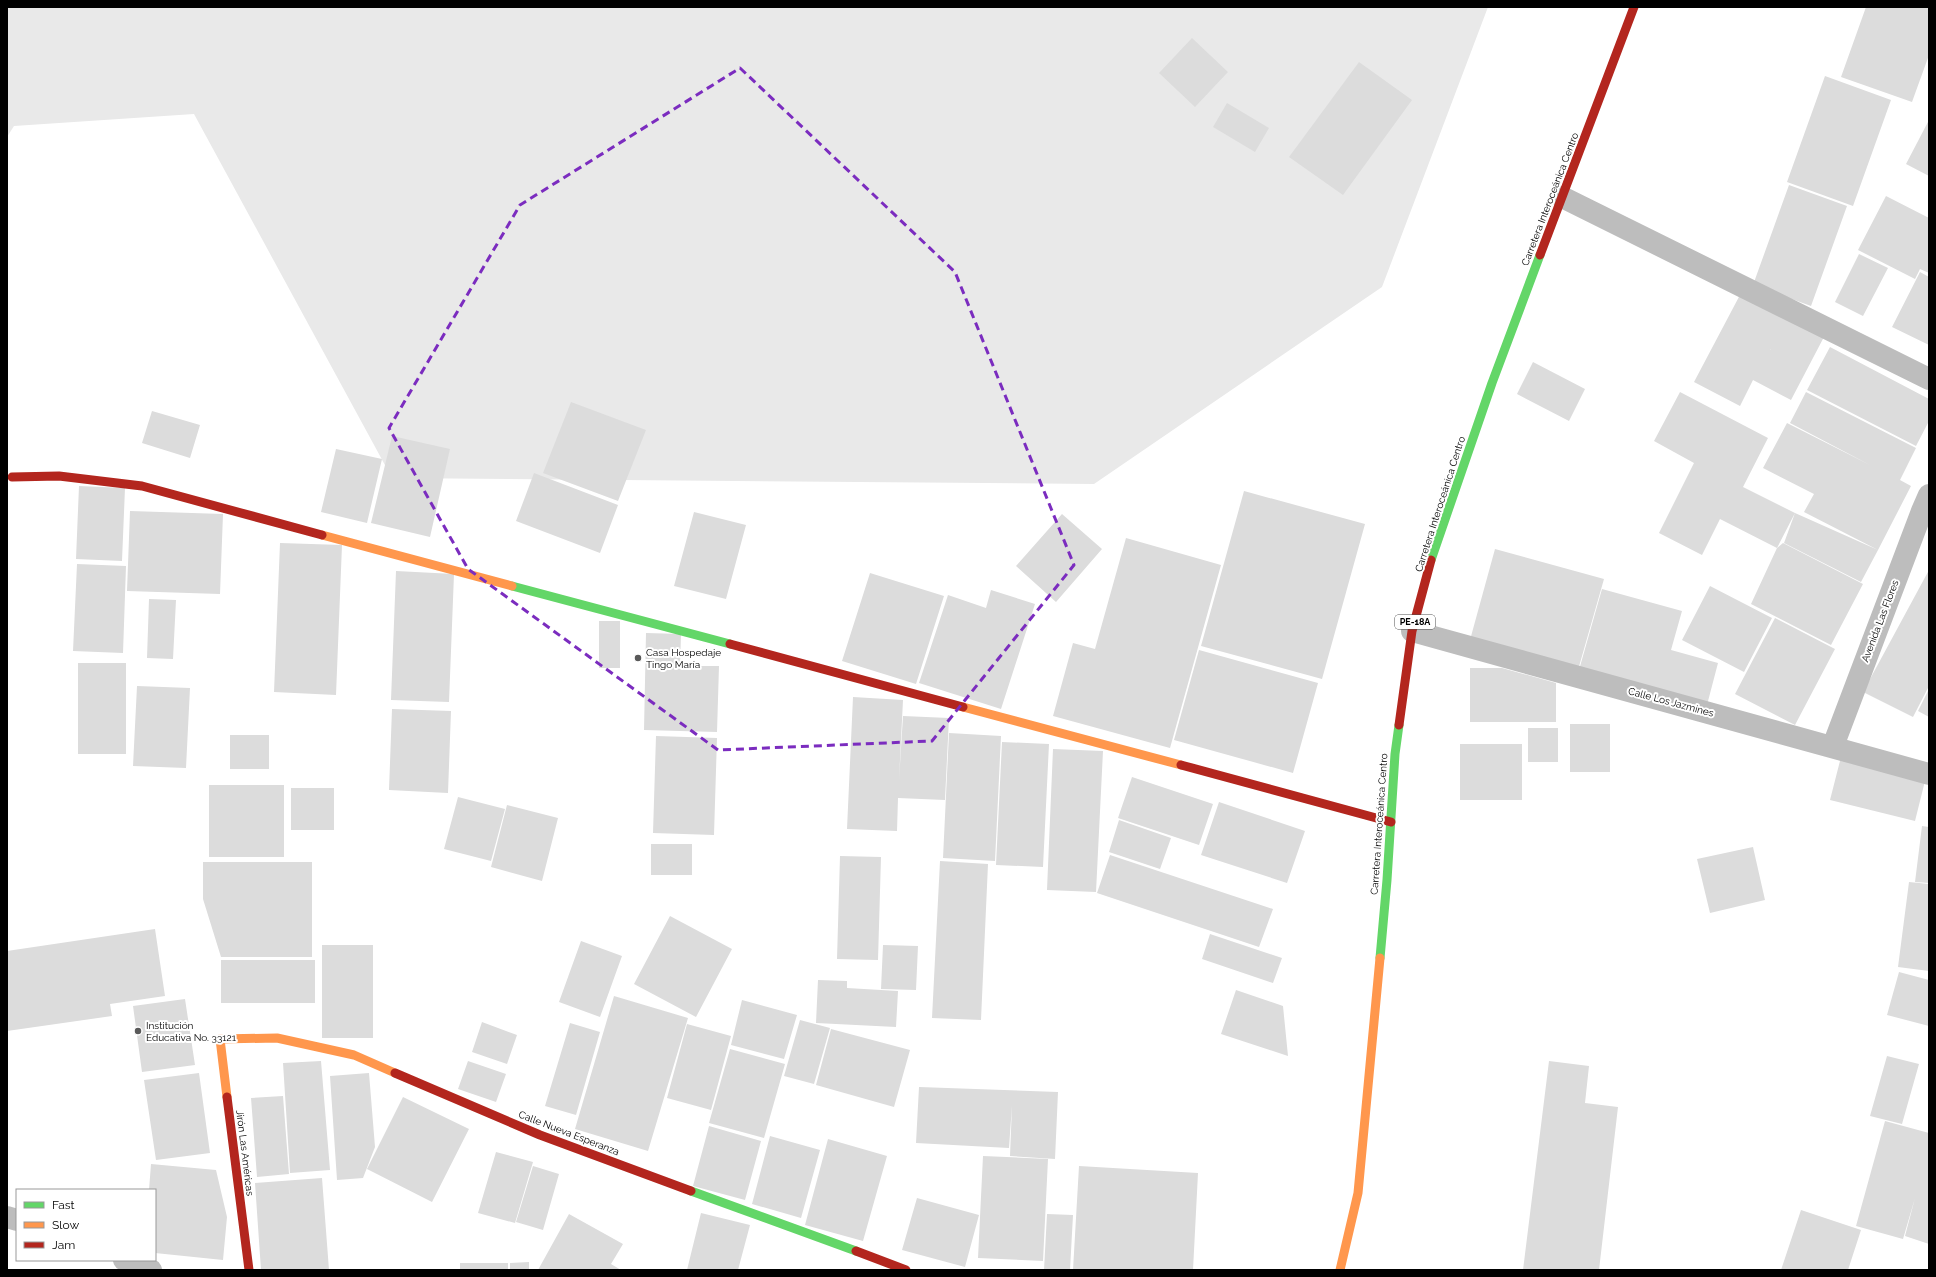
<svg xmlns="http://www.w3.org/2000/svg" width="1936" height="1277" font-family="Raleway,sans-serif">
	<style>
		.green { fill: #e9e9e9 }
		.building { fill: #dcdcdc }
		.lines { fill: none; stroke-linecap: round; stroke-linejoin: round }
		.street { stroke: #bdbdbd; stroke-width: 22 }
		.fast { stroke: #63d668; stroke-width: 9 }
		.slow { stroke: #ff974d; stroke-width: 9 }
		.jam { stroke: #b3261e; stroke-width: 9 }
		.marked { fill: none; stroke: #7b2cbf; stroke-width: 3; stroke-dasharray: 8 5; stroke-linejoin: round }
		.poi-dot { fill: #595959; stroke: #fff; stroke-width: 1.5 }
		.labels { text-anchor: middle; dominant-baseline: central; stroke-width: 4; stroke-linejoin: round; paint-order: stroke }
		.shield { fill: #fff; stroke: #4c4c4c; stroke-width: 1 }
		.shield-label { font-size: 9px; font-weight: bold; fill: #000 }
		.street-label { font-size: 10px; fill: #000; stroke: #fff }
		.poi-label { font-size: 10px; fill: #000; stroke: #fff; text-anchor: start }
	</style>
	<rect width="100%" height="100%" fill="#fff"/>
	<path class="green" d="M 7,7 L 1488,7 L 1382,287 L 1094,484 L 392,478 L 194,114 L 14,126 L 7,137 Z"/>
	<path class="building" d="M 1866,7 L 1929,7 L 1929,55 L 1912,102 L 1841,77 Z
		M 1192,38 L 1228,72 L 1195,107 L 1159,73 Z
		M 1359,62 L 1412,100 L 1343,195 L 1289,157 Z
		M 1825,76 L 1891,100 L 1853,206 L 1787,182 Z
		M 1227,103 L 1269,128 L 1255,152 L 1213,127 Z
		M 1929,120 L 1929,176 L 1906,164 Z
		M 1789,185 L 1847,206 L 1811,306 L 1753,285 Z
		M 1886,196 L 1929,218 L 1929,273 L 1920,269 L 1915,279 L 1858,250 Z
		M 1859,254 L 1888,268 L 1863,316 L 1835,302 Z
		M 1920,272 L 1929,277 L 1929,345 L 1892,327 Z
		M 1741,293 L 1787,316 L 1770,350 L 1787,316 L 1825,335 L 1791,400 L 1753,380 L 1740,406 L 1694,382 Z
		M 1830,347 L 1929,399 L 1929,421 L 1916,446 L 1807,390 Z
		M 1533,362 L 1585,389 L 1569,421 L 1517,394 Z
		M 1680,392 L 1768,438 L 1743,487 L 1795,513 L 1878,550 L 1861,582 L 1784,543 L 1795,513 L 1777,548 L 1783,543 L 1863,584 L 1831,645 L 1751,604 L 1777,548 L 1720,519 L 1702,555 L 1659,533 L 1694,463 L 1654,441 Z
		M 1806,392 L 1916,448 L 1900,480 L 1911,486 L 1878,550 L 1804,512 L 1814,494 L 1763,468 L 1787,423 L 1870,465 L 1790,423 Z
		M 571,402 L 646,430 L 618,501 L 543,473 Z
		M 152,411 L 200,425 L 190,458 L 142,443 Z
		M 392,436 L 450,449 L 430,537 L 371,523 Z
		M 336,449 L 382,459 L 367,523 L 321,512 Z
		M 534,473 L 618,505 L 600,553 L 516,521 Z
		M 79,486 L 125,488 L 122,561 L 76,559 Z
		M 1244,491 L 1365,524 L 1322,679 L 1201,646 Z
		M 130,511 L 223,514 L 220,594 L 127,591 Z
		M 694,512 L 746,525 L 726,599 L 674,586 Z
		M 1062,514 L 1102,549 L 1056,602 L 1016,566 Z
		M 1126,538 L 1221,565 L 1170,748 L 1053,716 L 1073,643 L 1095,649 Z
		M 280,543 L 342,545 L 336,695 L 274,692 Z
		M 1495,549 L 1604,579 L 1578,670 L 1470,640 Z
		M 77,564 L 126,566 L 123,653 L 73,651 Z
		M 1929,570 L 1929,686 L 1913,717 L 1863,692 Z
		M 396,571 L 454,574 L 449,702 L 391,700 Z
		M 870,573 L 944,596 L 916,684 L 842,661 Z
		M 1710,586 L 1772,618 L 1744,672 L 1682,640 Z
		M 1602,589 L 1682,611 L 1671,650 L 1718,663 L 1707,705 L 1579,670 Z
		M 991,590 L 1035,604 L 1001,709 L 919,683 L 948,595 L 986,608 Z
		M 149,599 L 176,600 L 173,659 L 147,658 Z
		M 1775,618 L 1835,649 L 1795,725 L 1735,694 Z
		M 599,621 L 620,621 L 620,668 L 599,668 Z
		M 646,633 L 681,634 L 680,666 L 719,666 L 717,732 L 644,730 Z
		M 1199,650 L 1318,683 L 1293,773 L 1174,740 Z
		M 78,663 L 126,663 L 126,754 L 78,754 Z
		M 1470,668 L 1502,668 L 1556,683 L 1556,722 L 1470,722 Z
		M 137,686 L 190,688 L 186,768 L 133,766 Z
		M 1929,689 L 1929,717 L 1918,711 Z
		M 853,697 L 903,700 L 899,780 L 903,716 L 949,718 L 945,800 L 898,798 L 897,831 L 847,829 Z
		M 392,709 L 451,711 L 448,793 L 389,790 Z
		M 1570,724 L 1610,724 L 1610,772 L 1570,772 Z
		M 1528,728 L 1558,728 L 1558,762 L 1528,762 Z
		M 949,733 L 1001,736 L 995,861 L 943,858 Z
		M 230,735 L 269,735 L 269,769 L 230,769 Z
		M 656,736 L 717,738 L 714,835 L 653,833 Z
		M 1002,742 L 1049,744 L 1043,867 L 996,865 Z
		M 1460,744 L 1522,744 L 1522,800 L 1460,800 Z
		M 1053,749 L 1103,751 L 1096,892 L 1047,890 Z
		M 1841,757 L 1926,777 L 1915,821 L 1830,800 Z
		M 1132,777 L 1213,804 L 1199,845 L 1118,818 Z
		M 209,785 L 284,785 L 284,857 L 209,857 Z
		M 291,788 L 334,788 L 334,830 L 291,830 Z
		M 458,797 L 505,809 L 491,861 L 444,849 Z
		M 1219,802 L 1305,831 L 1287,883 L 1201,855 Z
		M 507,805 L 558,818 L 542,881 L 491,867 Z
		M 1119,820 L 1171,838 L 1160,869 L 1109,852 Z
		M 1922,826 L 1929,827 L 1929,883 L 1915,882 Z
		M 651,844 L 692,844 L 692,875 L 651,875 Z
		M 1753,847 L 1765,900 L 1710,913 L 1697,859 Z
		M 1110,855 L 1273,909 L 1259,947 L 1097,893 Z
		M 840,856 L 881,857 L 878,960 L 837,959 Z
		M 940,861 L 988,864 L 981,1020 L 932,1018 Z
		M 203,862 L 312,862 L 312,957 L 221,957 L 203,899 Z
		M 1909,882 L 1929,884 L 1929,971 L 1898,967 Z
		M 670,916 L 732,949 L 696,1017 L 634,984 Z
		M 155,929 L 165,996 L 110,1004 L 112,1016 L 7,1031 L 7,951 Z
		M 1210,934 L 1282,958 L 1273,983 L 1202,959 Z
		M 581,941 L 622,956 L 600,1017 L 559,1002 Z
		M 322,945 L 373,945 L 373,1038 L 322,1038 Z
		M 883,945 L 918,946 L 916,990 L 881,989 Z
		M 221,960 L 315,960 L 315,1003 L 221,1003 Z
		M 1899,972 L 1929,980 L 1929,1026 L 1887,1015 Z
		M 818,980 L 847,981 L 847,988 L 898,991 L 896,1027 L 816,1023 Z
		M 1236,990 L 1283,1006 L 1288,1056 L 1221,1034 Z
		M 614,996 L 688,1018 L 648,1151 L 575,1129 Z
		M 185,999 L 195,1065 L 142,1072 L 133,1006 Z
		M 742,1000 L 797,1015 L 784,1059 L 731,1045 Z
		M 800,1020 L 830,1028 L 814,1084 L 784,1076 Z
		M 482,1022 L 517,1035 L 507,1064 L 472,1052 Z
		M 570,1023 L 600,1032 L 576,1115 L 545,1106 Z
		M 687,1024 L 731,1036 L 711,1110 L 667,1098 Z
		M 831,1029 L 910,1050 L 894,1107 L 816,1085 Z
		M 730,1049 L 785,1064 L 764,1138 L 709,1123 Z
		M 1887,1056 L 1919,1064 L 1902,1124 L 1870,1116 Z
		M 321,1061 L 330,1170 L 290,1173 L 283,1063 Z
		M 468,1061 L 506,1074 L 496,1102 L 458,1089 Z
		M 1549,1061 L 1589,1066 L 1585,1103 L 1618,1107 L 1599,1270 L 1523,1270 Z
		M 199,1073 L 210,1153 L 156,1160 L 144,1080 Z
		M 369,1073 L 375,1147 L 363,1178 L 337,1180 L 330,1076 Z
		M 919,1087 L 1058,1092 L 1055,1159 L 1010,1156 L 1012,1105 L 1009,1148 L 916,1143 Z
		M 283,1096 L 289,1174 L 257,1177 L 251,1098 Z
		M 403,1097 L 469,1129 L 432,1202 L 367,1169 Z
		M 1885,1121 L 1929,1133 L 1929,1244 L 1905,1236 L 1915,1198 L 1903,1239 L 1856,1226 Z
		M 709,1126 L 761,1141 L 745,1200 L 693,1186 Z
		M 770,1136 L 820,1150 L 801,1218 L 752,1204 Z
		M 828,1139 L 887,1156 L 863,1241 L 805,1225 Z
		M 496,1152 L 533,1162 L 515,1223 L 478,1213 Z
		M 983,1156 L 1048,1159 L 1043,1261 L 978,1258 Z
		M 151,1164 L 216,1170 L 227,1217 L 223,1260 L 155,1253 L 155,1190 L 149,1190 Z
		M 533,1166 L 559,1174 L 543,1230 L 516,1222 Z
		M 1079,1166 L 1198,1173 L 1193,1270 L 1073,1270 Z
		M 322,1178 L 329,1270 L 261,1270 L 255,1183 Z
		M 917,1198 L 979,1215 L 965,1267 L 902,1250 Z
		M 1801,1210 L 1861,1230 L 1848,1270 L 1781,1270 Z
		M 701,1213 L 750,1225 L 738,1270 L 687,1270 Z
		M 569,1214 L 623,1244 L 611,1264 L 621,1270 L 538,1270 Z
		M 1047,1214 L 1073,1215 L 1070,1270 L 1044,1270 Z
		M 529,1262 L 529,1270 L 510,1270 L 510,1263 Z
		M 460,1263 L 508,1263 L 508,1270 L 460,1270 Z"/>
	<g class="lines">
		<path class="street" d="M 1562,197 L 1929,379
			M 1412,631 L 1929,774
			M 1833,746 L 1922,511 L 1929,495
			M 7,1217 L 17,1220
			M 124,1260 L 151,1270"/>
		<path class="fast" d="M 1431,560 L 1492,383 L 1540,255
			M 512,586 L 730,644
			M 1380,958 L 1387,880 L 1395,754 L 1399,725
			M 691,1191 L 856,1251"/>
		<path class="slow" d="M 322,535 L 512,586
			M 963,707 L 1181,765
			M 227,1097 L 220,1039 L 277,1038 L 354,1055 L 395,1073
			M 1340,1270 L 1358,1193 L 1380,958"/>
		<path class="jam" d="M 1540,255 L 1634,7
			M 12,477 L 59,476 L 142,486 L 322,535
			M 730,644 L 963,707
			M 1399,725 L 1412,631 L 1431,560
			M 1181,765 L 1391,822
			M 395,1073 L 540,1135 L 691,1191
			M 227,1097 L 249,1270
			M 856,1251 L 906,1270"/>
	</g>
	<path class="marked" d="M 740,68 L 955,272 L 1074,565 L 932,741 L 718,750 L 468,569 L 389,428 L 520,205 Z"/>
	<g class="poi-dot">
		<circle cx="638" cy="658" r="4"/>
		<circle cx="138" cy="1031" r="4"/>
	</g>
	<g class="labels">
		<rect class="shield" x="1395" y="615" width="40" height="14" rx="3"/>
		<g class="shield-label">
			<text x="1415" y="622">PE-18A</text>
		</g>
		<g class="street-label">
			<text transform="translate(1550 199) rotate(-69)">Carretera Interoceánica Centro</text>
			<text transform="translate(1440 504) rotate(-72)">Carretera Interoceánica Centro</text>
			<text transform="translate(1880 621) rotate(-69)">Avenida Las Flores</text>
			<text transform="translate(1671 702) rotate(15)">Calle Los Jazmines</text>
			<text transform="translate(1379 824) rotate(-86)">Carretera Interoceánica Centro</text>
			<text transform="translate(569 1133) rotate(21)">Calle Nueva Esperanza</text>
			<text transform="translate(245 1153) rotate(83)">Jirón Las Américas</text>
		</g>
		<g class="poi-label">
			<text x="646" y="652">Casa Hospedaje<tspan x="646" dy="12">Tingo María</tspan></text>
			<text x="146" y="1025">Institución<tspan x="146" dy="12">Educativa No. 33121</tspan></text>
		</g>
	</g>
	<rect width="1936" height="1277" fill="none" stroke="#000000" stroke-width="16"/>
	<rect x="16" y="1189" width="140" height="72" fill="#ffffff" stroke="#999999"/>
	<rect x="24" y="1202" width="20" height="6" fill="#63d668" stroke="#999999"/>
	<text x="52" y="1209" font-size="12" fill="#000000">Fast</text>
	<rect x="24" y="1222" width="20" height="6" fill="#ff974d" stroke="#999999"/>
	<text x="52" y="1229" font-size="12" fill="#000000">Slow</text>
	<rect x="24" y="1242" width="20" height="6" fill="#b3261e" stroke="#999999"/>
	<text x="52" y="1249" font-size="12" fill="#000000">Jam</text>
</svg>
